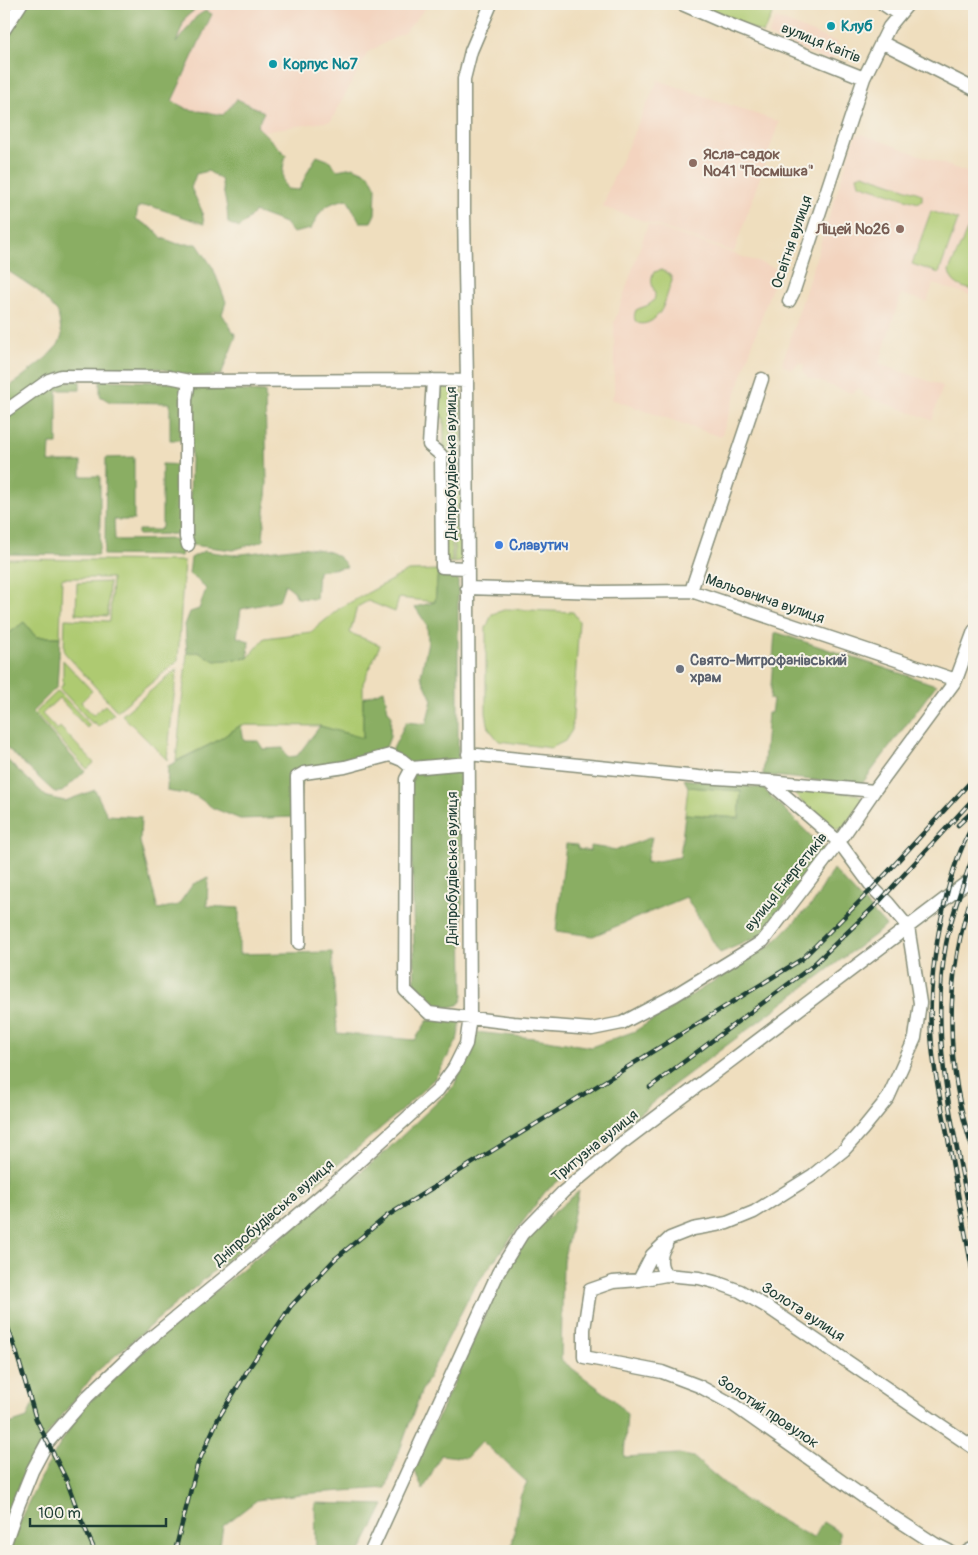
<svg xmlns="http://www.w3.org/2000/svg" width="978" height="1555" font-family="Pangolin,sans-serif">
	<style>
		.built { fill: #f3d4bf }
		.green { fill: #aeca71; stroke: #668452 }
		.forest { fill: #8aae63; stroke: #54764c }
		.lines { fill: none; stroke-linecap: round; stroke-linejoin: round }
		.minor-casing { stroke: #878e79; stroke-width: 15 }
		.minor { stroke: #fff; stroke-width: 12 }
		.rail-casing { stroke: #1f3d34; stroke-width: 4.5 }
		.rail { stroke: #f7f3e8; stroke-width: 2.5; stroke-dasharray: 8; stroke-linecap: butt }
		.culture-dot { fill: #0f9aa8; stroke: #f7f3e8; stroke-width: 2 }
		.education-dot { fill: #8d6e63; stroke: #f7f3e8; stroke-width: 2 }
		.shop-dot { fill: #3f7fe0; stroke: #f7f3e8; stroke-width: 2 }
		.worship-dot { fill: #6b7280; stroke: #f7f3e8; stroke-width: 2 }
		.labels { text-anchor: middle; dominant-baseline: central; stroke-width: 4; stroke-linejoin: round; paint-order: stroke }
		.culture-label { font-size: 15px; font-weight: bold; fill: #0d838f; stroke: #f7f3e8; text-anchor: start }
		.street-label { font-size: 15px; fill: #1f3d34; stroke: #f7f3e8 }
		.education-label { font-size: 15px; font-weight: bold; fill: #785e54; stroke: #f7f3e8; text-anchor: start }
		.shop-label { font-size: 15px; font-weight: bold; fill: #366cbe; stroke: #f7f3e8; text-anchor: start }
		.worship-label { font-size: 15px; font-weight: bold; fill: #5b616d; stroke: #f7f3e8; text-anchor: start }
	</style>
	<rect width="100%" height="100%" fill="#f7f3e8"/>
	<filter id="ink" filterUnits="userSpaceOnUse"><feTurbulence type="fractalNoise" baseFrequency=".02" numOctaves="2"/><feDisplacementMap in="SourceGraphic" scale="10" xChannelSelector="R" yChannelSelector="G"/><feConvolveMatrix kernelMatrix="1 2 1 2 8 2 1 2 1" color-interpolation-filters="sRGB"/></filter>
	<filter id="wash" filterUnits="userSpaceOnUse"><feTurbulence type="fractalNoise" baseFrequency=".0096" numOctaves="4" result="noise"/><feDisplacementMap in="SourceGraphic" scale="20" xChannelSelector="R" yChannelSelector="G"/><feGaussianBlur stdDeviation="1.12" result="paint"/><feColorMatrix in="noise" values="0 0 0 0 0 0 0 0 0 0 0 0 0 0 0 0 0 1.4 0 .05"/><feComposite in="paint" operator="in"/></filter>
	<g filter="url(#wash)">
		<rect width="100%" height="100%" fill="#efdebe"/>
		<path class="built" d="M 188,4 L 429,4 L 405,32 L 368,52 L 331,121 L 250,133 L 166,107 L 175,15 Z
			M 776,18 L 839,43 L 831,62 L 768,36 Z
			M 658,80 L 779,122 L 734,252 L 603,207 L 610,185 Z
			M 862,134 L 974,175 L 974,296 L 933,284 L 927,302 L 901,294 L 879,364 L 943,386 L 932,420 L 865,396 L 859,388 L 852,393 L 848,392 L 807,377 L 803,371 L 804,364 L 799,363 L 794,368 L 790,369 L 782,364 L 855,136 Z
			M 648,224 L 778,269 L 721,437 L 611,399 L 614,393 L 614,323 Z"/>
		<path class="green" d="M 692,4 L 778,4 L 763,33 Z
			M 863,174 L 919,193 L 922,195 L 922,200 L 918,203 L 859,184 L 857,176 Z
			M 931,211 L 958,220 L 939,273 L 912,264 Z
			M 974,215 L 974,290 C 962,288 951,284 949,271 Z
			M 661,270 C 667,272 672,275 672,281 C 667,292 665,309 656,317 C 647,327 629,327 636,310 C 641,307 647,307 651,303 C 662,294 646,286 654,272 Z
			M 452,385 L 452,563 L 449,562 L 444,556 L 444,418 L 436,417 L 438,394 L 443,386 Z
			M 455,385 L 458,386 L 462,393 L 462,558 L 460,562 L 454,563 Z
			M 4,559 L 184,561 L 178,661 L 117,711 L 64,652 L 65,619 L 110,621 L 112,578 L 62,578 L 60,637 L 36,637 L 24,622 L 4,637 Z
			M 438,570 L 435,602 L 399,598 L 395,612 L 368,601 L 357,607 L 350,633 L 380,645 L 363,683 L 363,738 L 320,726 L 241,725 L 217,741 L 176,761 L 187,653 L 198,652 L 215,661 L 248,658 L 265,638 L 311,632 L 340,608 L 408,571 Z
			M 109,582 L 108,616 L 76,614 L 77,583 Z
			M 507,609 L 573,612 L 579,621 L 572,730 L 565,741 L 551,748 L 499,741 L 489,729 L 486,713 L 486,628 L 492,614 Z
			M 63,660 L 92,691 L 81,702 L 93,715 L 105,705 L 114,714 L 98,727 L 94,722 L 92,723 L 60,689 L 63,684 Z
			M 177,669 L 167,760 L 122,715 Z
			M 58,691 L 90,725 L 87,728 L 59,698 L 42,714 L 57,730 L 60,727 L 94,763 L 87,769 L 35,713 Z
			M 688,787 L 741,791 L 739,818 L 685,814 Z
			M 800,788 L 857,794 L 861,797 L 862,802 L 842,829 L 831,829 L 795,795 L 796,790 Z"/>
		<path class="forest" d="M 27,4 L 199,4 L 197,8 L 185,18 L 176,43 L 196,17 L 205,11 L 212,14 L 172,101 L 187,109 L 223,115 L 237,99 L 264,112 L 257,126 L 286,155 C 283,166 280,179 287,189 L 299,190 L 310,167 L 317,156 L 330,161 L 337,170 L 353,167 L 369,174 L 376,188 L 375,214 L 371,222 L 360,222 L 347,199 C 324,204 321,209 311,229 L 293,233 L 285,223 L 255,212 L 239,228 L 228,223 L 227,208 L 221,179 L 208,171 L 196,174 L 191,188 L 202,211 L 204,224 L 151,206 L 138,207 L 136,219 L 155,230 L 162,238 L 178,244 L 197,244 L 213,268 L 226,302 L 222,314 L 236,336 L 221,375 L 196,377 L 157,368 L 123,374 L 60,373 L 4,409 L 4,391 L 46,358 L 58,345 L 62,336 L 58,313 L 37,290 L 5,269 L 4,264 L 4,39 Z
			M 100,380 L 177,383 L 181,388 L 183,394 L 184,440 L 170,440 L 170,403 L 110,402 L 100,396 Z
			M 80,381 L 80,390 L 57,390 L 57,444 L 50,444 L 49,462 L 81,462 L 81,476 L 100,476 L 100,544 L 98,555 L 4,554 L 4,415 L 50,382 Z
			M 193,388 L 265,392 L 267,483 L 263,541 L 233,550 L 191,545 L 189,538 Z
			M 134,457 L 134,520 L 114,520 L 115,540 L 176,539 L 184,544 L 181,556 L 103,555 L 105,545 L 106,458 Z
			M 162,464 L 184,465 L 181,532 L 177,534 L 138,535 L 138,530 L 159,530 L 162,527 Z
			M 301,547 C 319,550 337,549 347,567 L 318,571 L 316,599 L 297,598 L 294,591 L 285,584 L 279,601 L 241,609 L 237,637 L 249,641 L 248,658 L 215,661 L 198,652 L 187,653 L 185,625 L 190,612 L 199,609 L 206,589 L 199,581 L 189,574 L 191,558 L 204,551 L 233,555 Z
			M 438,570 L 458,578 L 458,764 L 412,768 L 390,755 L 406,722 L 426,724 L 432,700 L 421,676 L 428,641 L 427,625 L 415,607 L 435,602 Z
			M 24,622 L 36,637 L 60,637 L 57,687 L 32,712 L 85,771 L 62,792 L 55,792 L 52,790 L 4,745 L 4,637 Z
			M 775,632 L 936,685 L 861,785 L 763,775 L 768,713 L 771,713 L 773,700 L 770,699 Z
			M 384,690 L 388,711 L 391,714 L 390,737 L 382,757 L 304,773 L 296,817 L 240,819 L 213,808 L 196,796 L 167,791 L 168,766 L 217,741 L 241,725 L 244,741 L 258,741 L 263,749 L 283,748 L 287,757 L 297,756 L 320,726 L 363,738 L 363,698 Z
			M 4,757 L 47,797 L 65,801 L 95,790 L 107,815 L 141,817 L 140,842 L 158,909 L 178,905 L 193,884 L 208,878 L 207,906 L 239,908 L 239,954 L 332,952 L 337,1033 L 415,1040 L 427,1021 L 439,1018 L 461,1021 L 457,1041 L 435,1078 L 403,1109 L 95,1373 L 50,1431 L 27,1468 L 4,1521 L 4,1429 L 6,1425 L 27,1418 L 35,1399 L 4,1317 Z
			M 457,767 L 461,772 L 463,996 C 461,1004 458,1006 449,1007 C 434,1008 423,1001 415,988 L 410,784 L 413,773 Z
			M 684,779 L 763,788 L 826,851 L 760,936 L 720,953 L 686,897 L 593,936 L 556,931 L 566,844 L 577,845 L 578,849 L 590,851 L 590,846 L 617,850 L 652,837 L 646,863 L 680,857 L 685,814 L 739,818 L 741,791 L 688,787 Z
			M 833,869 L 886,926 L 675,1084 L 545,1192 L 473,1289 L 421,1392 L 386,1488 L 300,1494 L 257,1500 L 223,1526 L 219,1551 L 10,1551 L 15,1531 L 40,1478 L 83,1406 L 151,1344 L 384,1153 L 454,1086 L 474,1032 L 534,1038 L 591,1047 L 635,1031 L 771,945 L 814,902 Z
			M 579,1191 L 563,1262 L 561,1360 L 614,1400 L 627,1414 L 624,1457 L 679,1454 L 693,1457 L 744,1500 L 813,1538 L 823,1522 L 839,1532 L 839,1551 L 511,1551 L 520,1497 L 527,1482 L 482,1441 L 466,1458 L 441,1455 L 423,1490 L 414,1469 L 503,1276 L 529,1234 Z
			M 315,1503 L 384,1505 L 361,1551 L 316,1551 Z"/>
	</g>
	<g filter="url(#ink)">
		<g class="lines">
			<defs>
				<path id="minor" d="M 682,4 L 721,21 L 864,78
					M 883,4 L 898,14
					M 4,30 L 21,4
					M 881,42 L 974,89
					M 789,301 L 793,293 L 864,78 L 889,27 L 908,4
					M 433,380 L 429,445 L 441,455 L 442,567 L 467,568
					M 4,412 L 49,380 L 61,376 L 169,377 L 189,381 L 433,380 L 467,381
					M 188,545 L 186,537 L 186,400 L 189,381
					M 467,588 L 600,592 L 691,591 L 956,680
					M 691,591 L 762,379
					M 468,754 L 699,777 L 768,781 L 839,842 L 873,888 L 888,903 L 908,927 L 920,1003 L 915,1038 L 888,1098 L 862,1130 L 844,1150 L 813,1175 L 754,1212 L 727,1223 L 693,1229 L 670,1238 L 652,1255 L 639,1280
					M 412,768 L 406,779 L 405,990 L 429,1013 L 513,1023 L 592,1029 L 622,1023 L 675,995 L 763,941 L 839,842 L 874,791 L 956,680 L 974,631
					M 768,781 L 874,791
					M 299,943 L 297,777 L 304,773 L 345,767 L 390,755 L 402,760 L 412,768 L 468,763
					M 666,1245 C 659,1255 659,1265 666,1275
					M 4,1546 L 18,1506 L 32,1471 L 47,1443 L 66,1421 L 87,1397 L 141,1346 L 230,1273 L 324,1193 L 438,1090 L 454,1068 L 466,1044 L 470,1017 L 467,381 L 464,211 L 464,79 L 471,51 L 491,4
					M 371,1551 L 498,1273 L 522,1234 L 563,1192 L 622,1143 L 974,877
					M 949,1551 L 935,1544 L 875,1505 L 732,1404 L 699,1386 L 662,1372 L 584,1357 L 584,1329 L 590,1290 L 613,1282 L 639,1280 L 666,1275 L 699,1278 L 718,1283 L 740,1291 L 769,1308 L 974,1448
					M 968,1551 L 974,1548"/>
			</defs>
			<use href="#minor" class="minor-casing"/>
			<use href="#minor" class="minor"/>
			<defs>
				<path id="rail" d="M 974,824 C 956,854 948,886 941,920 C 934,956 929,995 931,1033 C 933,1068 941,1103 948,1138 C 956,1185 965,1232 974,1279
					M 958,825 L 974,810
					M 974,854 C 963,883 952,913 946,944 C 928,1041 956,1139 974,1233
					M 974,889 C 944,974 944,1068 974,1153
					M 650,1087 L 811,967 L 877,904 L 974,798
					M 4,1317 L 16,1351 L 36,1419 L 66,1479 L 80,1517 L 95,1551
					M 175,1551 L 197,1466 L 218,1419 L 249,1368 L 291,1306 L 335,1259 L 387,1216 L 802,959 L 873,888 L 974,778"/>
			</defs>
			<use href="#rail" class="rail-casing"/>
			<use href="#rail" class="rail"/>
		</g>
	</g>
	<g class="culture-dot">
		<circle cx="831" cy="26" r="5"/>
		<circle cx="273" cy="64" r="5"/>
	</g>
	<g class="education-dot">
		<circle cx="693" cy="163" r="5"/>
		<circle cx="900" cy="229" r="5"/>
	</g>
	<circle class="shop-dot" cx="499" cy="545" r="5"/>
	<circle class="worship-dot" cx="680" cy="669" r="5"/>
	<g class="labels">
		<g class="culture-label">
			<text x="841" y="26">Клуб</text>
			<text x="283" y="64">Корпус №7</text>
		</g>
		<g class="street-label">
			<text transform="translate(821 43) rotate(22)">вулиця Квітів</text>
			<text transform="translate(792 242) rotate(-71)">Освітня вулиця</text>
			<text transform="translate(451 463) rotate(-90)">Дніпробудівська вулиця</text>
			<text transform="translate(765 599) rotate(19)">Мальовнича вулиця</text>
			<text transform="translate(452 868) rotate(-90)">Дніпробудівська вулиця</text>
			<text transform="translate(786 882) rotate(-51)">вулиця Енергетиків</text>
			<text transform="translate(595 1146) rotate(-39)">Тритузна вулиця</text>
			<text transform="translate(274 1213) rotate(-41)">Дніпробудівська вулиця</text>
			<text transform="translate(803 1312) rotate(33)">Золота вулиця</text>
			<text transform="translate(768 1412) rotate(34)">Золотий провулок</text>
		</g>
		<g class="education-label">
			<text x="703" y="154">Ясла-садок<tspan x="703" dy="17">№41 "Посмішка"</tspan></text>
			<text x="890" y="229" text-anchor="end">Ліцей №26</text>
		</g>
		<g class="shop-label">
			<text x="509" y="545">Славутич</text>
		</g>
		<g class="worship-label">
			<text x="690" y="660">Свято-Митрофанівський<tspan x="690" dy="17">храм</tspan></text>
		</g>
	</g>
	<rect width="978" height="1555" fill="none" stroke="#f7f3e8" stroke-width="20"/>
	<path d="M30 1518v8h136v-8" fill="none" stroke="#1f3d34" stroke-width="2.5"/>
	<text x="38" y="1518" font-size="15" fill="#1f3d34" stroke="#f7f3e8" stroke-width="4" paint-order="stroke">100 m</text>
</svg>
